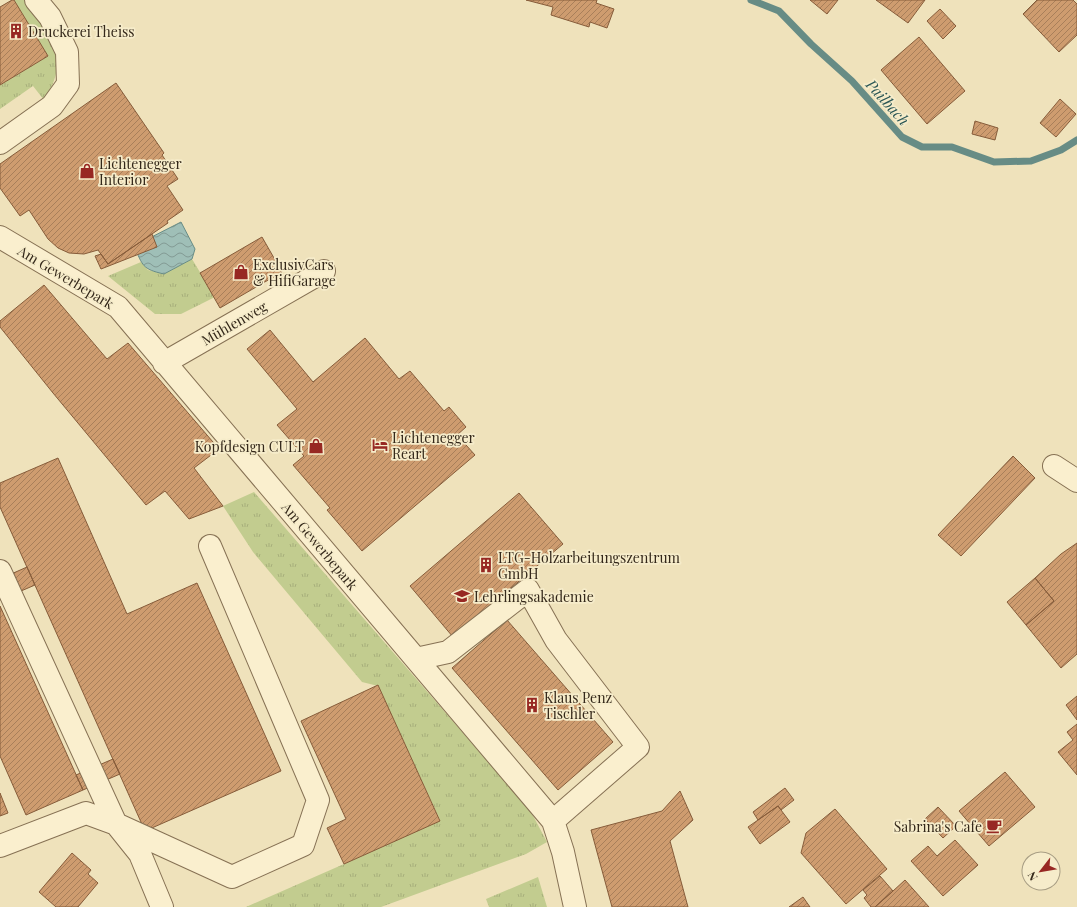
<svg xmlns="http://www.w3.org/2000/svg" width="1077" height="907" font-family="'Playfair Display',serif">
	<style>
		.grass { fill: url(#grass-tufts) }
		.water { fill: url(#water-waves); stroke: #678c85 }
		.lines { fill: none; stroke-linecap: round; stroke-linejoin: round }
		.stream { stroke: #678c85; stroke-width: 7 }
		.building { fill: url(#building-hatch); stroke: #865c3a }
		.minor-casing { stroke: #867154; stroke-width: 24 }
		.minor { stroke: #faefce; stroke-width: 22 }
		.labels { text-anchor: middle; dominant-baseline: central; stroke-width: 3.5; stroke-linejoin: round; paint-order: stroke }
		.poi-label { font-size: 14px; fill: #34281a; stroke: #f6ecca; text-anchor: start }
		.street-label { font-size: 14px; fill: #34281a; stroke: #f6ecca }
		.water-label { font-size: 15px; font-style: italic; fill: #295554; stroke: #f6ecca }
	</style>
	<defs>
		<pattern id="grass-tufts" width="24" height="20" patternUnits="userSpaceOnUse"><rect width="24" height="20" fill="#c2cc8f"/><path d="M3 7l-1-3M5 7V3M7 7l1-3M15 17l-1-3M17 17v-4M19 17l1-3" fill="none" stroke="#a7af7b"/></pattern>
		<pattern id="water-waves" width="16" height="10" patternUnits="userSpaceOnUse"><rect width="16" height="10" fill="#9fbfb7"/><path d="M0 5q4-4 8 0t8 0" fill="none" stroke="#829b94"/></pattern>
		<pattern id="building-hatch" width="6" height="6" patternUnits="userSpaceOnUse"><rect width="6" height="6" fill="#ce9c6f"/><path d="M-1 1l2-2M0 6l6-6M5 7l2-2" fill="none" stroke="#a87f5a"/></pattern>
	</defs>
	<rect width="100%" height="100%" fill="#efe2bb"/>
	<path class="grass" d="M 14,0 L 26,0 C 36,16 53,34 57,53 C 60,68 53,88 44,100 L 33,86 L 0,109 L 0,85 L 48,56 Z
		M 192,259 L 215,297 L 181,314 L 155,314 L 108,276 L 141,262 L 148,270 L 164,274 Z
		M 254,492 L 530,810 L 547,842 L 526,854 L 381,907 L 246,907 L 344,864 L 440,820 L 378,686 L 362,682 L 253,552 L 223,506 Z
		M 538,877 L 547,907 L 489,907 L 486,899 Z"/>
	<path class="water" d="M 181,222 L 195,249 L 192,259 L 164,274 C 142,269 143,266 134,246 Z"/>
	<g class="lines">
		<path class="stream" d="M 751,0 L 779,11 L 811,44 L 852,81 L 902,137 L 922,147 L 952,147 L 994,162 L 1031,161 L 1061,150 L 1077,140"/>
	</g>
	<path class="building" d="M 12,0 L 14,0 L 48,56 L 0,85 L 0,7 Z
		M 526,0 L 597,0 L 596,3 L 614,9 L 607,28 L 590,22 L 589,27 L 551,15 L 553,7 Z
		M 810,0 L 838,0 L 827,14 Z
		M 876,0 L 925,0 L 908,23 Z
		M 1037,0 L 1073,0 L 1077,4 L 1077,35 L 1059,52 L 1023,14 Z
		M 940,9 L 956,26 L 943,39 L 927,21 Z
		M 919,37 L 965,91 L 927,124 L 881,70 Z
		M 116,83 L 164,153 L 162,155 L 178,179 L 167,186 L 183,210 L 167,221 L 168,223 L 108,264 L 98,250 L 84,254 L 69,253 L 58,248 L 48,239 L 29,210 L 20,216 L 0,188 L 0,164 Z
		M 1060,99 L 1076,114 L 1056,137 L 1040,123 Z
		M 975,121 L 998,128 L 995,140 L 972,134 Z
		M 152,234 L 157,247 L 101,269 L 95,256 L 101,254 L 108,264 Z
		M 262,237 L 282,272 L 220,308 L 200,273 Z
		M 44,285 L 107,359 L 128,343 L 219,449 L 194,468 L 223,506 L 189,519 L 165,491 L 146,505 L 53,393 L 0,327 L 0,321 Z
		M 270,330 L 313,382 L 365,338 L 399,379 L 410,371 L 444,411 L 449,407 L 466,427 L 457,435 L 475,455 L 362,551 L 327,510 L 330,508 L 293,465 L 304,456 L 277,425 L 297,409 L 247,349 Z
		M 1013,456 L 1035,478 L 961,556 L 938,535 Z
		M 58,458 L 127,614 L 197,583 L 281,771 L 145,831 L 0,507 L 0,483 Z
		M 519,493 L 563,544 L 453,637 L 410,586 Z
		M 1077,543 L 1077,654 L 1061,668 L 1026,625 L 1054,601 L 1035,578 L 1061,554 Z
		M 27,567 L 35,585 L 0,600 L 0,579 Z
		M 1035,578 L 1054,601 L 1026,625 L 1007,602 Z
		M 0,606 L 83,790 L 26,815 L 0,756 Z
		M 507,620 L 613,742 L 558,790 L 452,668 Z
		M 378,685 L 440,821 L 344,864 L 327,828 L 346,819 L 301,721 Z
		M 1077,696 L 1077,720 L 1066,705 Z
		M 1077,724 L 1077,775 L 1058,752 L 1073,740 L 1067,732 Z
		M 113,759 L 120,774 L 83,790 L 76,775 Z
		M 1005,772 L 1035,807 L 989,846 L 959,811 Z
		M 785,788 L 794,800 L 781,810 L 778,806 L 758,820 L 753,812 Z
		M 680,791 L 693,820 L 670,841 L 688,907 L 612,907 L 591,830 L 662,811 Z
		M 0,793 L 8,813 L 0,816 Z
		M 778,806 L 790,822 L 760,844 L 748,827 Z
		M 938,807 L 956,826 L 943,838 L 925,819 Z
		M 835,809 L 887,869 L 846,904 L 801,853 L 806,833 Z
		M 955,840 L 978,865 L 943,896 L 911,861 L 928,846 L 937,856 Z
		M 72,853 L 91,870 L 88,874 L 98,883 L 78,907 L 56,907 L 39,892 Z
		M 880,876 L 893,891 L 875,907 L 871,907 L 864,898 L 867,895 L 863,890 Z
		M 905,880 L 929,907 L 875,907 L 893,891 Z
		M 803,897 L 810,907 L 789,907 Z"/>
	<g class="lines">
		<defs>
			<path id="minor" d="M 0,143 L 52,106 L 68,84 L 67,52 L 50,17 L 36,0
				M 0,237 L 118,307 L 553,821 L 563,852 L 575,907
				M 164,363 L 324,271
				M 1054,466 L 1077,481
				M 0,571 L 116,824 L 140,854 L 162,907
				M 416,659 L 448,652 L 528,590 L 556,640 L 638,747 L 553,821
				M 0,846 L 86,813 L 116,824 L 232,877 L 303,845 L 318,800 L 210,546"/>
		</defs>
		<use href="#minor" class="minor-casing"/>
		<use href="#minor" class="minor"/>
	</g>
	<defs>
		<symbol id="building-bare" viewBox="-9 -9 18 18"><path d="M-4-6H4V6H1V3H-1V6H-4ZM-2.5-4.3h1.7v1.8h-1.7ZM.8-4.3h1.7v1.8H.8ZM-2.5-1h1.7V.8h-1.7ZM.8-1h1.7V.8H.8Z" fill="#972823" stroke="#f6ecca" stroke-width="2.5" paint-order="stroke"/></symbol>
		<symbol id="shop-bare" viewBox="-9 -9 18 18"><path d="M-5-2.5h2.3a2.7 3.5 0 0 1 5.4 0H5L5.5 6h-11ZM-1.5-2.5h3a1.5 2.3 0 0 0-3 0Z" fill="#972823" stroke="#f6ecca" stroke-width="2.5" paint-order="stroke"/></symbol>
		<symbol id="hotel-bare" viewBox="-9 -9 18 18"><path d="M-6-4.5h1.5V1H6V5H4.5V3h-9V5H-6ZM-4 0a1.8 1.8 0 1 1 3.6 0ZM.5 0V-2.5h3Q6-2.5 6 0Z" fill="#972823" stroke="#f6ecca" stroke-width="2.5" paint-order="stroke"/></symbol>
		<symbol id="school-bare" viewBox="-9 -9 18 18"><path d="M0-5L7-2L0 1L-7-2ZM-4 1L0 2.5L4 1V4Q0 6-4 4Z" fill="#972823" stroke="#f6ecca" stroke-width="2.5" paint-order="stroke"/></symbol>
		<symbol id="cafe-bare" viewBox="-9 -9 18 18"><path d="M-5.5-4.5H6V0H3Q3 3.5 0 3.5H-2.5Q-5.5 3.5-5.5 0ZM3-3.2v2h1.7v-2ZM-6 4.5H4V6H-6Z" fill="#972823" stroke="#f6ecca" stroke-width="2.5" paint-order="stroke"/></symbol>
	</defs>
	<g fill-rule="evenodd">
		<use href="#building-bare" x="5" y="20" width="22" height="22"/>
		<use href="#shop-bare" x="76" y="160" width="22" height="22"/>
		<use href="#shop-bare" x="230" y="261" width="22" height="22"/>
		<use href="#hotel-bare" x="369" y="434" width="22" height="22"/>
		<use href="#shop-bare" x="305" y="435" width="22" height="22"/>
		<use href="#building-bare" x="475" y="554" width="22" height="22"/>
		<use href="#school-bare" x="451" y="585" width="22" height="22"/>
		<use href="#building-bare" x="521" y="694" width="22" height="22"/>
		<use href="#cafe-bare" x="983" y="815" width="22" height="22"/>
	</g>
	<g class="labels">
		<g class="poi-label">
			<text x="28" y="31">Druckerei Theiss</text>
			<text x="99" y="163">Lichtenegger<tspan x="99" dy="16">Interior</tspan></text>
			<text x="253" y="264">ExclusivCars<tspan x="253" dy="16">&amp; HifiGarage</tspan></text>
			<text x="392" y="437">Lichtenegger<tspan x="392" dy="16">Reart</tspan></text>
			<text x="304" y="446" text-anchor="end">Kopfdesign CULT</text>
			<text x="498" y="557">LTG-Holzarbeitungszentrum<tspan x="498" dy="16">GmbH</tspan></text>
			<text x="474" y="596">Lehrlingsakademie</text>
			<text x="544" y="697">Klaus Penz<tspan x="544" dy="16">Tischler</tspan></text>
			<text x="982" y="826" text-anchor="end">Sabrina's Cafe</text>
		</g>
		<g class="street-label">
			<text transform="translate(66 277) rotate(31)">Am Gewerbepark</text>
			<text transform="translate(234 323) rotate(-30)">Mühlenweg</text>
			<text transform="translate(320 546) rotate(50)">Am Gewerbepark</text>
		</g>
		<g class="water-label">
			<text transform="translate(888 102) rotate(48)">Pailbach</text>
		</g>
	</g>
	<g transform="translate(1041 871) rotate(239)"><circle r="19" fill="#f6ecca" stroke="#a89e84"/>
	<path d="M0-3L7 15L0 10L-7 15Z" fill="#972823"/>
	<text y="-6" font-size="11" font-weight="bold" text-anchor="middle" fill="#34281a">N</text>
	</g>
</svg>
